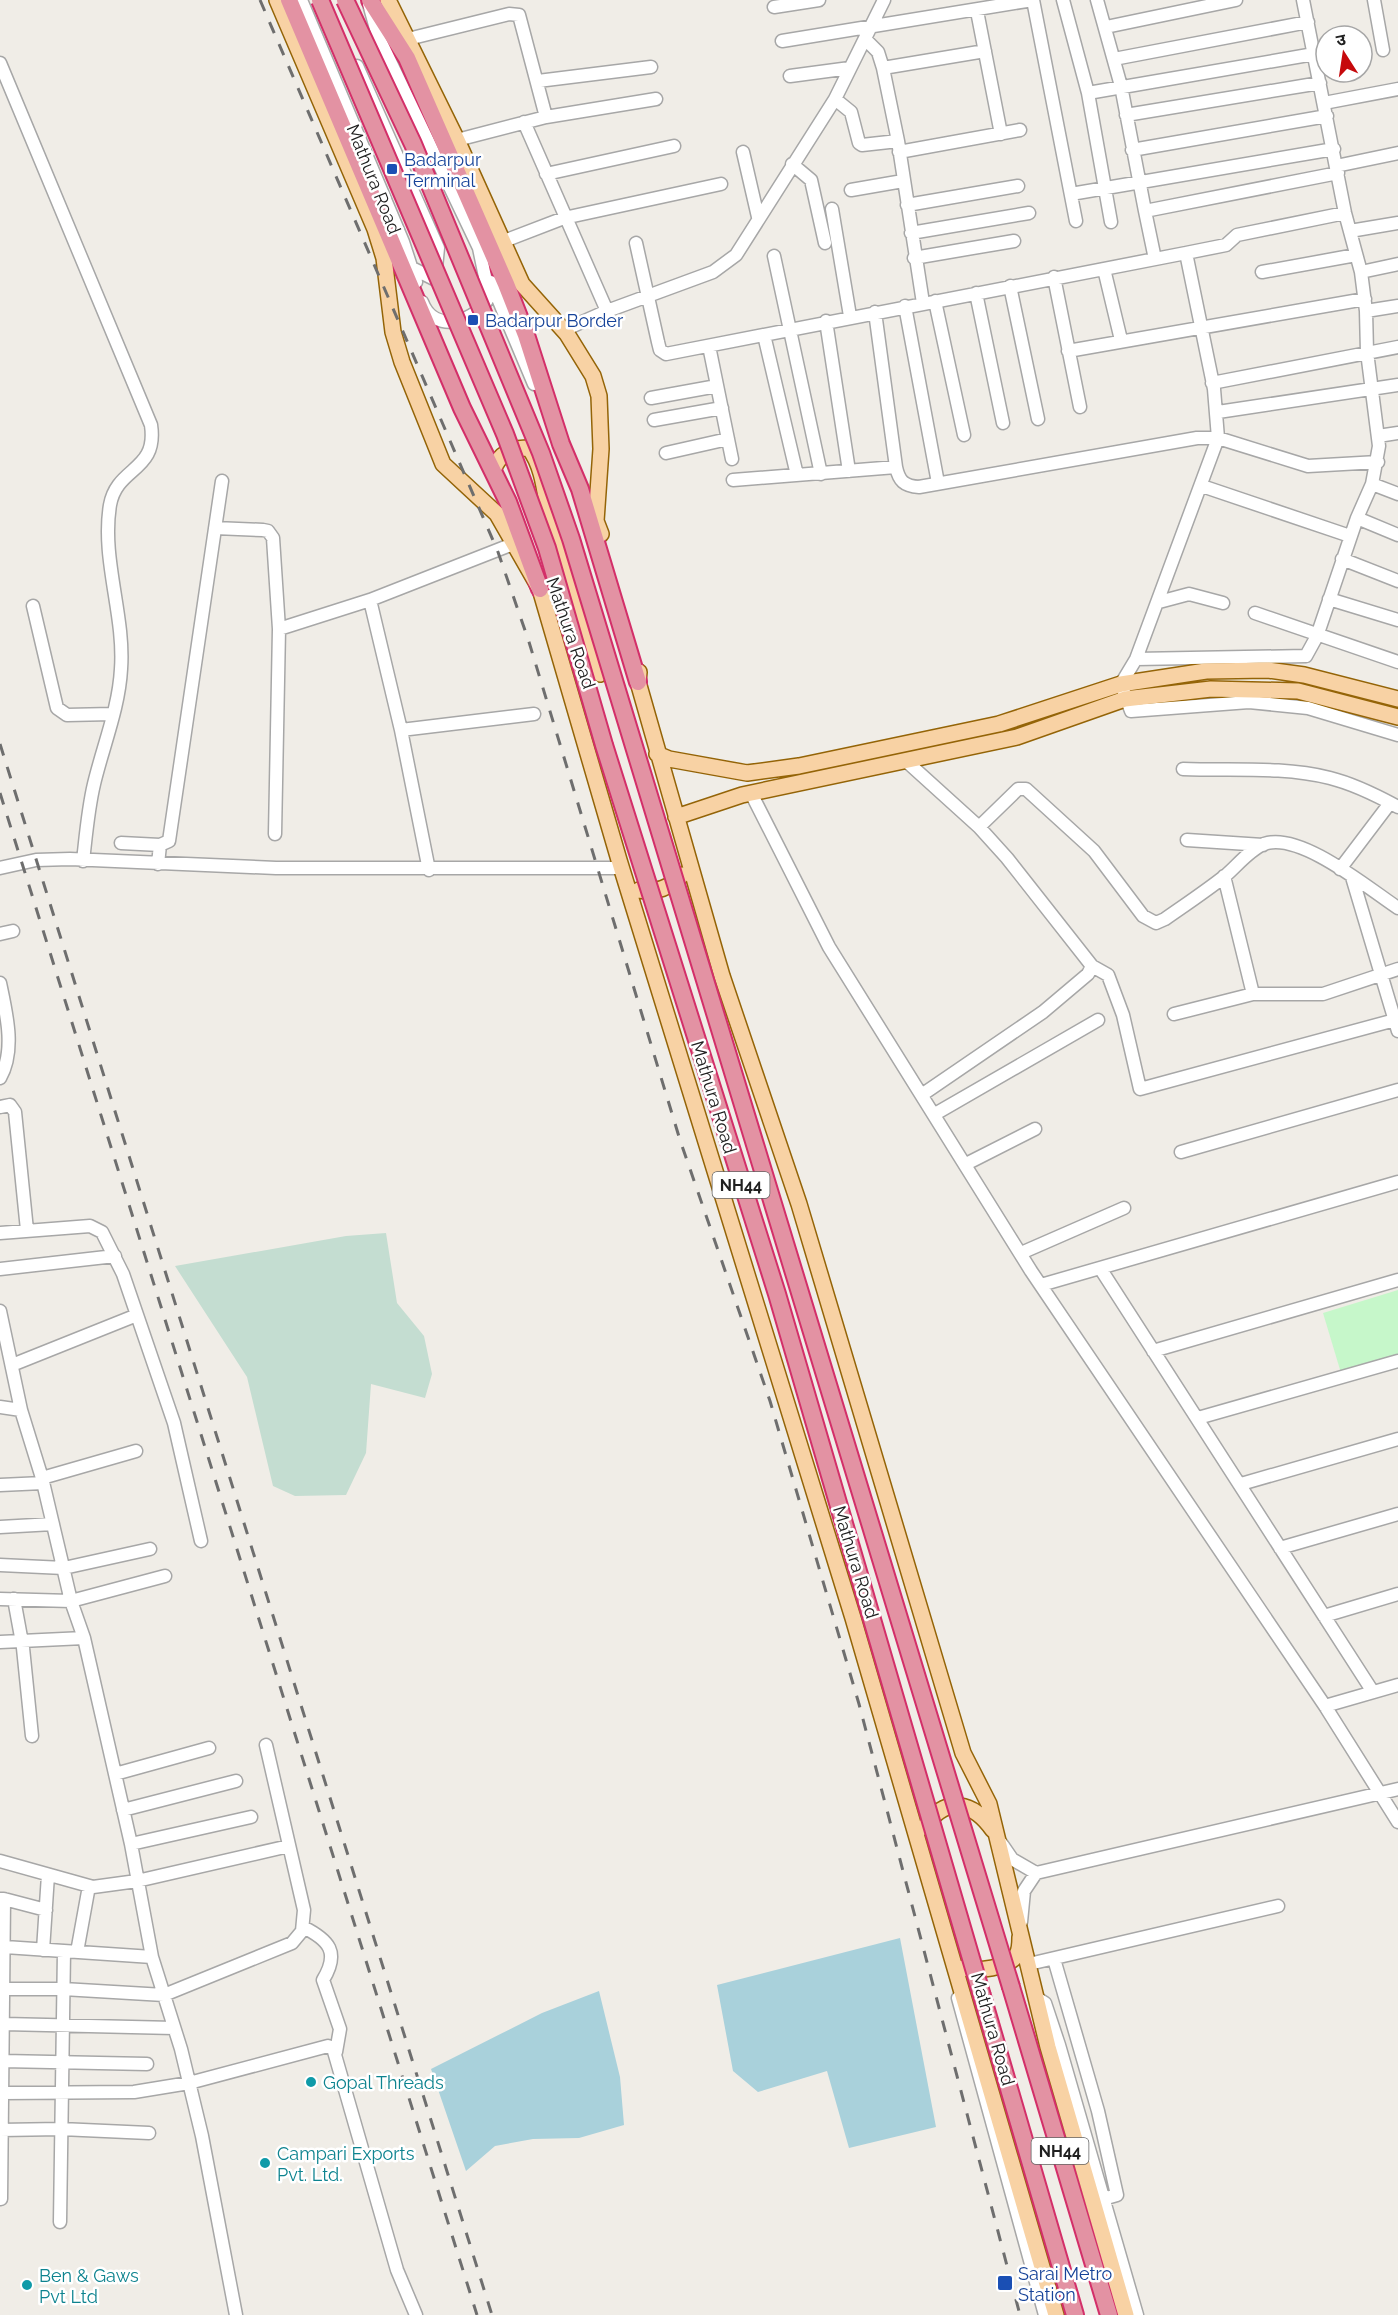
<svg xmlns="http://www.w3.org/2000/svg" width="1398" height="2315" font-family="Raleway,'Noto Sans Devanagari',sans-serif">
	<style>
		.wetland { fill: #c4ddd1 }
		.park { fill: #c6f7ca }
		.water { fill: #a9d1db }
		.lines { fill: none; stroke-linecap: round; stroke-linejoin: round }
		.minor-casing { stroke: #a7a7a7; stroke-width: 15 }
		.major-casing { stroke: #946407; stroke-width: 18 }
		.highway-casing { stroke: #d32f69; stroke-width: 20 }
		.minor { stroke: #fff; stroke-width: 12 }
		.major { stroke: #f8d2a4; stroke-width: 15 }
		.highway { stroke: #e392a3; stroke-width: 16 }
		.rail { stroke: #6e6e6e; stroke-width: 3; stroke-dasharray: 12 12; stroke-linecap: butt }
		.highway-bridge-casing { stroke: #d32f69; stroke-width: 20; stroke-linecap: butt }
		.highway-bridge { stroke: #e392a3; stroke-width: 16 }
		.transit-dot { fill: #1a4fb4; stroke: #fff; stroke-width: 2 }
		.culture-dot { fill: #0f9aa8; stroke: #fff; stroke-width: 2 }
		.labels { text-anchor: middle; dominant-baseline: central; stroke-width: 5; stroke-linejoin: round; paint-order: stroke }
		.shield { fill: #fff; stroke: #636363; stroke-width: 1.5 }
		.shield-label { font-size: 16px; font-weight: bold; fill: #202020 }
		.transit-label { font-size: 18px; fill: #164399; stroke: #fff; text-anchor: start }
		.street-label { font-size: 18px; fill: #202020; stroke: #fff }
		.culture-label { font-size: 18px; fill: #0d838f; stroke: #fff; text-anchor: start }
	</style>
	<rect width="100%" height="100%" fill="#f0ede7"/>
	<path class="wetland" d="M 386,1233 L 397,1303 L 424,1336 L 432,1374 L 425,1398 L 371,1384 L 366,1453 L 346,1495 L 295,1496 L 273,1486 L 247,1377 L 175,1266 L 346,1236 Z"/>
	<path class="park" d="M 1398,1290 L 1398,1357 L 1341,1373 L 1323,1313 Z"/>
	<path class="water" d="M 900,1938 L 936,2127 L 849,2148 L 827,2071 L 758,2092 L 733,2071 L 717,1985 Z
		M 599,1991 L 620,2077 L 624,2125 L 579,2138 L 533,2139 L 495,2146 L 466,2171 L 431,2069 L 542,2013 Z"/>
	<g class="lines">
		<defs>
			<path id="minor" d="M 301,0 L 403,242 L 416,282
				M 1033,0 L 1076,221
				M 1063,0 L 1088,93 L 1111,222
				M 1097,0 L 1121,86 L 1145,211 L 1338,173
				M 1303,0 L 1345,213 L 1361,272 L 1366,311 L 1367,352 L 1379,446 L 1372,484 L 1357,518 L 1317,636 L 1306,656 L 1136,659 L 1121,684 L 1131,711 L 1249,702 L 1308,708 L 1398,735
				M 1374,0 L 1383,50
				M 369,4 L 378,36 L 479,248 L 489,296 C 478,322 434,335 422,302
				M 774,7 L 819,0
				M 977,11 L 1001,134
				M 1106,27 L 1236,0
				M 408,39 L 509,14 L 519,15 L 546,117
				M 865,39 L 878,52 L 883,68 L 898,141 L 923,303
				M 782,41 L 1033,0
				M 1114,59 L 1308,22
				M 0,63 L 151,425 C 158,472 117,466 110,505 C 101,559 125,615 121,669 C 119,708 103,746 94,784 C 88,809 86,835 83,861
				M 357,66 L 438,248 L 436,268
				M 883,68 L 985,51
				M 790,76 L 850,68
				M 538,81 L 651,67
				M 1088,93 L 1314,54
				M 835,99 L 851,112 L 859,143 L 862,145 L 898,141
				M 1324,103 L 1398,89
				M 1126,115 L 1320,83
				M 524,122 L 607,311
				M 457,140 L 546,117 L 656,99
				M 1132,150 L 1327,116
				M 743,152 L 758,217
				M 899,152 L 1020,130
				M 792,164 L 811,180 L 825,243
				M 1336,166 L 1398,153
				M 546,174 L 674,146
				M 851,190 L 903,181
				M 1071,194 L 1334,149
				M 907,205 L 1018,186
				M 832,209 L 850,316
				M 1145,211 L 1155,259
				M 1350,231 L 1398,223
				M 911,233 L 1029,213
				M 504,241 L 564,218 L 721,184
				M 636,243 L 658,342 L 660,350 L 666,354 L 1186,253 L 1226,245 L 1237,235 L 1345,213
				M 774,256 L 821,474
				M 914,258 L 1014,241
				M 412,268 L 434,279
				M 1104,269 L 1121,340
				M 1262,272 L 1356,255
				M 1361,272 L 1398,264
				M 1054,277 L 1080,407
				M 491,282 L 534,384
				M 1010,286 L 1038,419
				M 976,293 L 1003,423
				M 935,301 L 964,435
				M 905,306 L 938,483
				M 1366,311 L 1398,306
				M 875,312 L 896,467 C 899,481 904,486 919,487 L 1197,438 L 1218,438 L 1308,466 L 1378,462
				M 826,321 L 849,471
				M 564,330 L 607,311 L 713,272 L 736,255 L 835,99 L 884,0
				M 764,335 L 797,475
				M 709,346 L 732,459
				M 1068,351 L 1365,299
				M 1212,383 L 1398,347
				M 651,398 L 717,386
				M 1218,412 L 1398,385
				M 654,420 L 722,408
				M 1378,436 L 1398,433
				M 666,453 L 728,439
				M 733,480 L 896,467
				M 1372,484 L 1398,494
				M 1202,486 L 1350,536
				M 1357,518 L 1398,535
				M 215,528 L 263,530 L 268,531 L 273,538 L 279,629 L 275,834
				M 1342,559 L 1398,581
				M 1329,599 L 1398,620
				M 370,600 L 401,730 L 429,870
				M 1159,602 L 1189,594 L 1223,603
				M 33,606 L 57,708 L 67,715 L 112,714
				M 1255,613 L 1398,662
				M 279,629 L 370,600 L 513,544
				M 1136,659 L 1218,438 L 1214,389 L 1186,253
				M 401,730 L 534,714
				M 905,760 L 979,827 L 1007,858 L 1092,966 L 1088,974 L 1043,1012 L 923,1094
				M 1183,769 C 1232,771 1282,766 1330,778 C 1354,784 1376,795 1398,807
				M 751,793 L 829,947 L 1031,1271 L 1325,1706 L 1398,1822
				M 979,827 L 1018,789 L 1026,789 L 1094,851 L 1143,916 L 1156,923 L 1165,919 C 1185,905 1206,891 1225,876 C 1237,866 1249,850 1264,844 C 1300,831 1369,889 1398,908
				M 1187,840 L 1263,845
				M 121,843 L 160,845
				M 158,864 L 160,845 L 169,841 L 222,481
				M 0,868 L 36,860 L 70,859 L 276,868 L 622,868
				M 1340,869 L 1390,803
				M 1224,876 L 1253,994
				M 1352,877 L 1398,1031
				M 0,934 L 13,931
				M 1092,966 L 1108,975 L 1123,1015 L 1140,1089 L 1395,1020
				M 0,983 C 6,1012 16,1050 0,1078
				M 1174,1014 L 1253,994 L 1323,994 L 1398,969
				M 0,1107 L 10,1105 L 15,1112 L 27,1230
				M 935,1114 L 1098,1020
				M 1181,1152 L 1398,1090
				M 966,1164 L 1035,1129
				M 0,1233 L 90,1226 L 102,1232 L 123,1274 L 174,1423 L 201,1541
				M 1021,1253 L 1124,1208
				M 1100,1268 L 1373,1692
				M 0,1269 L 115,1256
				M 1041,1285 L 1398,1182
				M 0,1311 L 21,1410 L 42,1478 L 71,1601 L 84,1638 L 131,1844 L 152,1957
				M 1153,1351 L 1398,1280
				M 12,1365 L 137,1315
				M 0,1407 L 21,1410
				M 1198,1418 L 1398,1361
				M 42,1478 L 136,1451
				M 1241,1484 L 1398,1439
				M 0,1485 L 43,1483
				M 0,1527 L 53,1524
				M 1280,1548 L 1398,1514
				M 0,1565 L 64,1568 L 150,1549
				M 0,1599 L 71,1601 L 165,1576
				M 14,1599 L 23,1648 L 32,1736
				M 1324,1616 L 1398,1594
				M 0,1642 L 84,1638
				M 1325,1706 L 1398,1685
				M 115,1774 L 209,1748
				M 123,1810 L 236,1781
				M 1001,1843 L 1012,1859 L 1036,1873 L 1398,1789
				M 131,1844 L 251,1817
				M 0,1861 L 93,1887 L 137,1881 L 289,1846
				M 0,1899 L 4,1899 L 1,2199
				M 4,1899 L 46,1910
				M 1021,1922 L 1024,1891 L 1036,1873
				M 303,1927 C 329,1940 340,1952 323,1980 L 340,2029 L 336,2052
				M 5,1947 L 152,1957 L 181,2049 L 202,2136 L 236,2315
				M 43,1950 L 48,1875
				M 77,1952 L 89,1886
				M 1054,1959 L 1098,2111 L 1117,2195 L 1103,2199
				M 1029,1964 L 1278,1906
				M 4,1989 L 63,1989 L 164,1995 L 292,1943 L 302,1931 L 304,1910 L 266,1745
				M 958,1998 L 1045,2315
				M 1037,1998 L 1045,2003 L 1059,2045 L 1137,2315
				M 4,2024 L 174,2028
				M 3,2061 L 147,2064
				M 2,2093 L 134,2092 L 189,2083 L 328,2046 L 333,2048 L 397,2270 L 416,2315
				M 0,2130 L 61,2129 L 149,2133
				M 60,2222 L 64,1951"/>
			<path id="major" d="M 277,0 L 375,229 L 384,258 L 393,332 L 402,362 L 443,464 L 497,514 L 540,589 L 619,860 L 853,1618 L 1056,2315
				M 388,0 L 457,140 L 522,284 L 567,334 L 593,376 L 599,396 L 601,449 L 596,521 L 601,534
				M 493,470 C 500,453 511,448 529,448 C 546,470 545,503 552,530 C 565,579 582,627 600,674
				M 639,672 L 638,682 L 722,976 L 799,1204 L 963,1753 L 989,1804 L 1048,2047 L 1126,2315
				M 657,754 L 669,759 L 747,773 L 799,766 L 999,724 L 1121,684 L 1206,671 L 1268,670 L 1304,675 L 1398,699
				M 676,817 L 742,795 L 1017,737 L 1125,699 L 1211,689 L 1298,691 L 1398,717
				M 639,890 C 657,893 669,888 682,875
				M 925,1827 C 946,1794 974,1803 993,1830
				M 964,1968 C 978,1972 1007,1968 1016,1956 C 1020,1951 1020,1943 1020,1937"/>
			<path id="highway" d="M 289,0 L 462,408 L 508,502 L 540,589
				M 370,0 L 407,58 L 506,284 L 526,335 L 561,444 L 580,489 L 638,682
				M 1011,1987 L 1109,2315
				M 982,1996 L 1075,2315"/>
		</defs>
		<use href="#minor" class="minor-casing"/>
		<use href="#major" class="major-casing"/>
		<use href="#highway" class="highway-casing"/>
		<use href="#minor" class="minor"/>
		<use href="#major" class="major"/>
		<use href="#highway" class="highway"/>
		<path class="rail" d="M 260,0 L 498,552 L 529,642 L 680,1140 L 770,1401 L 859,1704 L 1020,2315
			M 0,744 L 492,2315
			M 0,793 L 477,2315"/>
		<defs>
			<path id="highway-bridge" d="M 320,0 L 505,434 L 547,548 L 604,745 L 777,1294 L 982,1996
				M 345,0 L 413,144 L 541,453 L 571,539 L 1011,1987"/>
		</defs>
		<use href="#highway-bridge" class="highway-bridge-casing"/>
		<use href="#highway-bridge" class="highway-bridge"/>
	</g>
	<g class="transit-dot">
		<rect x="386" y="163" width="12" height="12" rx="3"/>
		<rect x="467" y="314" width="12" height="12" rx="3"/>
		<rect x="997" y="2275" width="16" height="16" rx="3"/>
	</g>
	<g class="culture-dot">
		<circle cx="311" cy="2082" r="6"/>
		<circle cx="265" cy="2163" r="6"/>
		<circle cx="27" cy="2285" r="6"/>
	</g>
	<g class="labels">
		<g class="shield">
			<rect x="712.5" y="1172" width="57" height="26" rx="4.5"/>
			<rect x="1031.5" y="2138" width="57" height="26" rx="4.5"/>
		</g>
		<g class="shield-label">
			<text x="741" y="1185">NH44</text>
			<text x="1060" y="2151">NH44</text>
		</g>
		<g class="transit-label">
			<text x="404" y="159">Badarpur<tspan x="404" dy="21">Terminal</tspan></text>
			<text x="485" y="320">Badarpur Border</text>
			<text x="1018" y="2273">Sarai Metro<tspan x="1018" dy="21">Station</tspan></text>
		</g>
		<g class="street-label">
			<text transform="translate(374 179) rotate(68)">Mathura Road</text>
			<text transform="translate(571 633) rotate(71)">Mathura Road</text>
			<text transform="translate(714 1097) rotate(73)">Mathura Road</text>
			<text transform="translate(856 1562) rotate(73)">Mathura Road</text>
			<text transform="translate(993 2029) rotate(74)">Mathura Road</text>
		</g>
		<g class="culture-label">
			<text x="323" y="2082">Gopal Threads</text>
			<text x="277" y="2153">Campari Exports<tspan x="277" dy="21">Pvt. Ltd.</tspan></text>
			<text x="39" y="2275">Ben &amp; Gaws<tspan x="39" dy="21">Pvt Ltd</tspan></text>
		</g>
	</g>
	<g transform="translate(1344 54) rotate(348)"><circle r="28" fill="#ffffff" stroke="#a6a6a6" stroke-width="1.5"/>
	<path d="M0-4.5L10 22L0 15L-10 22Z" fill="#c6090c"/>
	<text y="-9" font-size="16" font-weight="bold" text-anchor="middle" fill="#202020">उ</text>
	</g>
</svg>
